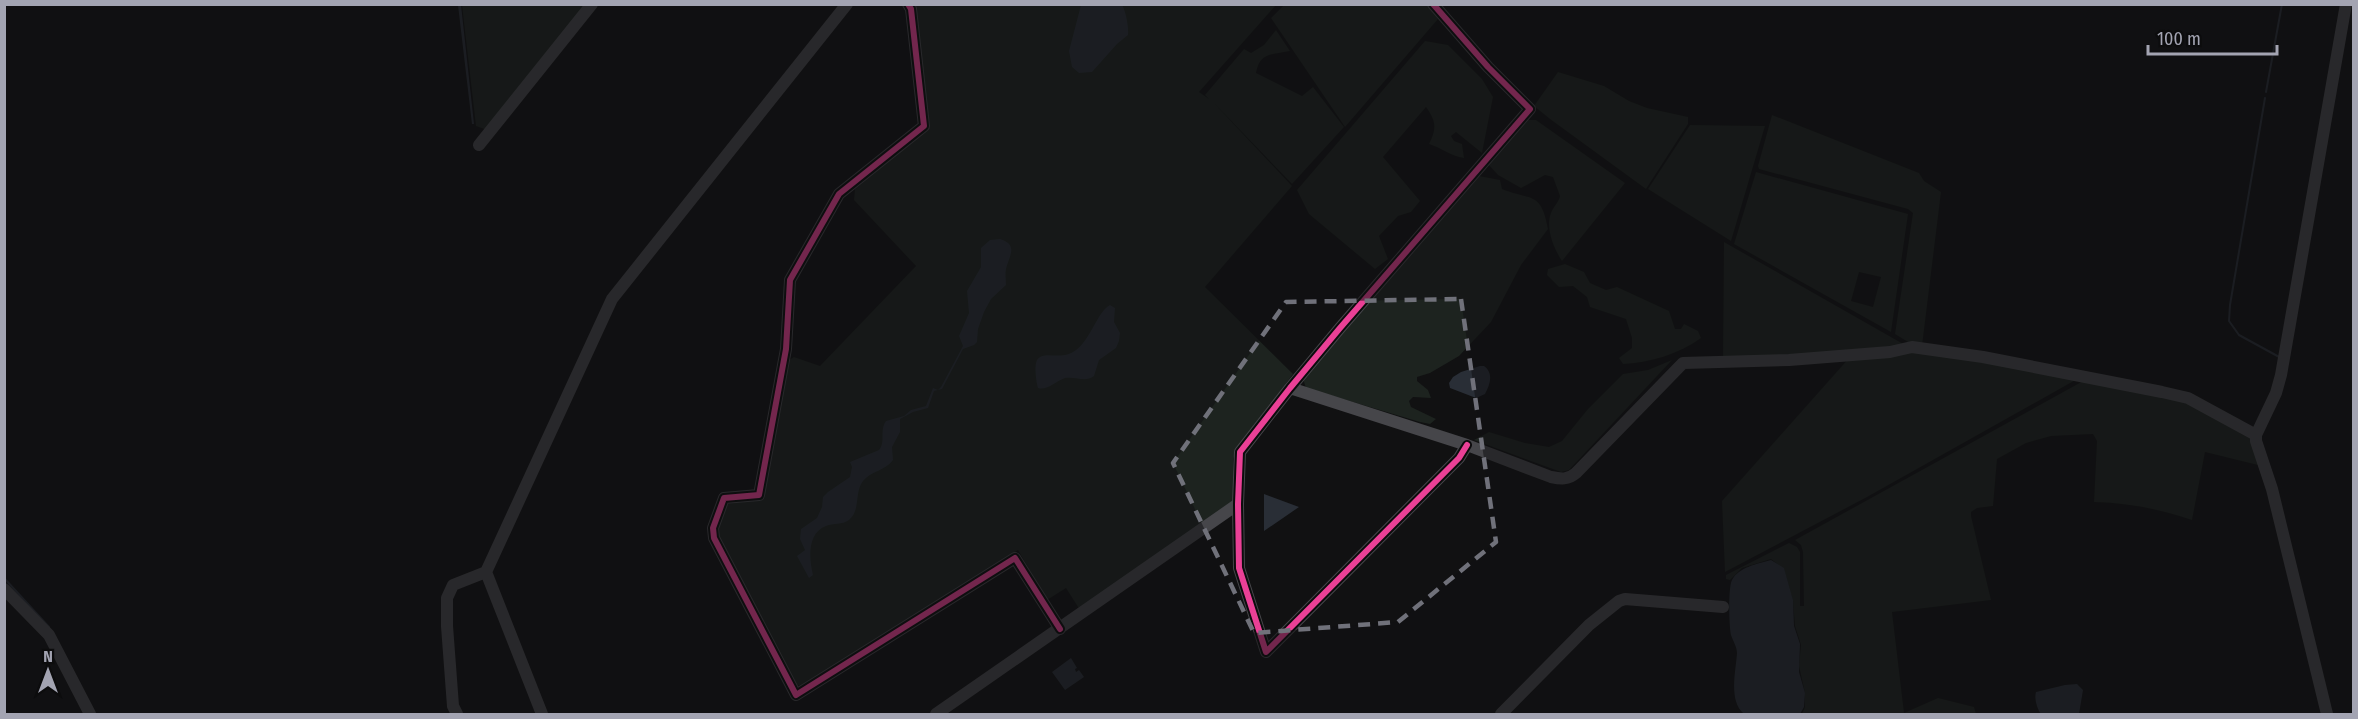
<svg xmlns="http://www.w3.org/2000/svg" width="2358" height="719" font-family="'Fira Sans Condensed',sans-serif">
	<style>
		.green { fill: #1d231f; fill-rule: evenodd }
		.water { fill: #292e36 }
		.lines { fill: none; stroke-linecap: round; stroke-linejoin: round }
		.stream { stroke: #292e36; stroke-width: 2 }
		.minor { stroke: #46464a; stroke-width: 12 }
		.cycleway-casing { stroke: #0c0c0d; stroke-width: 10 }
		.cycleway { stroke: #ea4096; stroke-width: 6 }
		.marked { fill: none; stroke: #70717a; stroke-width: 4.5; stroke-dasharray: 12 8; stroke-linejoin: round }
	</style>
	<rect width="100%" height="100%" fill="#111112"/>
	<path class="green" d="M 1428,4 L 1438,19 L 1345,127 L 1271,18 L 1284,5 Z
		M 462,5 L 586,5 L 487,130 L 476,126 Z
		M 914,5 L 1276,5 L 1199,92 L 1209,99 L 1205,95 L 1244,49 L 1251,53 L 1264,45 L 1276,30 L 1290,51 C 1271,55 1260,52 1256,73 L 1302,96 L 1313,87 L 1344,127 L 1292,184 L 1213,102 L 1292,186 L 1205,287 L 1293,374 L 1236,451 L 1233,459 L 1234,502 L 1080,610 L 1066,588 L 1047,600 L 1018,550 L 802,686 L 796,685 L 718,536 L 718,529 L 726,504 L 762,500 L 789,360 L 794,357 L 820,366 L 916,266 L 854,200 L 855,189 L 930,127 Z
		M 1425,41 L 1448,45 L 1482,79 L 1493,97 L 1482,153 L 1456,132 L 1451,136 L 1454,141 L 1462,144 L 1464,158 C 1450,156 1442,148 1429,144 C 1437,128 1436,121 1426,107 L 1383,157 L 1420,201 L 1411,212 L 1398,216 L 1379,236 L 1388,259 L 1375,269 L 1309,214 L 1297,190 Z
		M 1558,72 L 1604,86 L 1629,101 L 1647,108 L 1688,117 L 1688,124 L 1646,189 L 1550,119 L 1534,106 Z
		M 1772,115 L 1919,173 L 1924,181 L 1941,192 L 1922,346 L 1913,345 L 1895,334 L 1913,213 L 1908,209 L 1759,169 L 1758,166 Z
		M 1527,120 L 1536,120 L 1625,183 L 1562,261 C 1554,249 1545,228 1551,213 C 1553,207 1559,202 1560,196 L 1553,177 L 1545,175 L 1521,188 L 1498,175 L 1488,164 Z
		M 1690,125 L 1765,126 L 1731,241 L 1648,189 Z
		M 1756,172 L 1908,214 L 1891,332 L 1734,244 ZM 1859,272 L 1881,277 L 1873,307 L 1851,301 Z
		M 1479,176 L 1500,180 L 1502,189 C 1532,201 1541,191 1548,229 L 1521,265 L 1491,322 L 1459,356 L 1430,373 L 1417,377 L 1417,381 L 1428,390 L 1431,398 L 1413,397 L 1409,401 L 1411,407 L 1436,419 L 1430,424 L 1420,422 L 1306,388 L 1303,379 Z
		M 1724,242 L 1905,345 L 1723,361 Z
		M 1565,264 L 1584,272 L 1590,283 L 1606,290 L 1617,287 L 1669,311 L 1675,329 L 1681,329 L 1684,324 L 1698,331 L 1701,338 C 1679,354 1649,363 1623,364 L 1619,358 L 1632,348 L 1632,338 L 1626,319 L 1590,307 L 1587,297 L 1573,286 L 1559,287 L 1547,275 L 1548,269 Z
		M 1913,349 L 2079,378 L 1867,497 L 1725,572 L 1722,501 L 1850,357 Z
		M 1672,360 L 1569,470 L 1561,472 L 1474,440 L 1489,432 L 1525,443 L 1549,447 L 1562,441 L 1588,409 L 1623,374 L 1648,370 Z
		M 2085,380 L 2190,401 L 2254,436 L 2262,466 L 2205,452 L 2192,520 C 2160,509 2128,503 2094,502 L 2097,441 L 2093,434 L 2051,436 L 2026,443 L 1997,459 L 1993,506 L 1977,508 L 1971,512 L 1971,516 L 1991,600 L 1892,612 L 1904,713 L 1938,698 L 1974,707 L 1976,714 L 1802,714 L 1805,707 L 1805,693 L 1799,666 L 1801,645 L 1795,626 L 1793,601 L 1784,569 L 1771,559 L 1742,568 L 1730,580 L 1726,579 L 1726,575 L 1789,543 L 1797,547 L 1800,552 L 1800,606 L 1804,606 L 1803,552 L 1801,545 L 1795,540 Z"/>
	<path class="water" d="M 458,5 L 461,5 L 474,124 L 472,124 Z
		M 1081,5 L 1122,5 C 1126,11 1129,28 1128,35 L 1117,44 L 1092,72 L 1079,73 L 1072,67 L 1069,51 Z
		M 1000,239 C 1019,245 1009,256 1006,269 C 1005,275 1006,280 1006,285 L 991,299 L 984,312 L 978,329 L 977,342 L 974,345 L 963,349 L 942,389 L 934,391 L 928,408 L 913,412 L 900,419 L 900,432 L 892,447 L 893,460 C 885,471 871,471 863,481 C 854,493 861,510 849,520 C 842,525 834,523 826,526 C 807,533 809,559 813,575 L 809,578 L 797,556 L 805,550 L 800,539 L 801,529 L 817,518 L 822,507 L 823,497 L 828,492 L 850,477 L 852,467 L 850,462 L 879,450 C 886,441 879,431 886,421 L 904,416 L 911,410 L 926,406 L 933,388 L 938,390 L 941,387 L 963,346 L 959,336 L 969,313 L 967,291 L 981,267 L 981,248 L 990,240 Z
		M 1110,305 L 1115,308 L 1114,322 L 1120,333 L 1119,341 L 1116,348 L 1099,360 L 1094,376 C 1085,383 1076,376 1065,378 C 1056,381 1047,391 1038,388 C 1036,381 1034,366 1037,360 C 1044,349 1061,362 1076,350 C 1091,339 1097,312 1110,305 Z
		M 1480,366 L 1484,366 C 1494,373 1490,385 1485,394 L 1476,398 L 1450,388 L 1449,383 L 1453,377 L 1461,372 Z
		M 1264,494 L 1299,507 L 1264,531 Z
		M 1771,560 L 1784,568 L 1793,600 L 1794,626 L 1800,644 L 1799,672 L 1805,693 L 1804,707 L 1800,714 L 1744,714 C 1728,701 1736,671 1737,653 C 1737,647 1733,641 1731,635 C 1729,627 1728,588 1732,580 C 1739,567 1757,564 1771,560 Z
		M 1071,658 L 1077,668 L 1075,669 L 1076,672 L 1079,670 L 1084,677 L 1065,690 L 1052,672 Z
		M 2077,684 L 2083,690 L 2079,714 L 2041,714 C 2037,709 2034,698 2036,692 L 2065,685 Z"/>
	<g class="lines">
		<path class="stream" d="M 2266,92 L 2282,4
			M 2265,98 L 2230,305 L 2229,321 L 2239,335 L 2281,358
			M 4,578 L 49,627"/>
		<path class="minor" d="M 908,4 L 911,9 L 924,126 L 839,194 L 790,280 L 786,349 L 759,495 L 724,498 L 713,528 L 714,538 L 796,695 L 1015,558 L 1060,629
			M 1433,4 L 1488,67 L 1530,109 L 1340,328 L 1290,388 L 1240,452 L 1238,504 L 1239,568 L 1266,652 L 1459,458 L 1467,445
			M 479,145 L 592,4
			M 1290,388 L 1467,445 L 1551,477 C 1561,479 1568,480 1576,473 L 1683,363 L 1789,360 L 1890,352 L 1912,347 L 1983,357 L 2162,392 L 2188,398 L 2256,435
			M 486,572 L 542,714
			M 4,589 L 49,635 L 90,714
			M 457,714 L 453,706 L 447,626 L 447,598 L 453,585 L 486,572 L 612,299 L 847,4
			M 936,714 L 1238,504
			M 1501,714 L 1589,625 L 1619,601 L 1625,599 L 1723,607
			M 2327,714 L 2272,489 L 2256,441 L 2256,435 L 2276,393 L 2281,375 L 2346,4"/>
		<defs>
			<path id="cycleway" d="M 908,4 L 911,9 L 924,126 L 839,194 L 790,280 L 786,349 L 759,495 L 724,498 L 713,528 L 714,538 L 796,695 L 1015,558 L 1060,629
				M 1433,4 L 1488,67 L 1530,109 L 1340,328 L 1290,388 L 1240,452 L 1238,504 L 1239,568 L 1266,652 L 1459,458 L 1467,445"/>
		</defs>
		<use href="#cycleway" class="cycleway-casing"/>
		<use href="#cycleway" class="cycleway"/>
	</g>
	<path d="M0 0H2358V719H0ZM 1461,299 L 1496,542 L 1398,622 L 1254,633 L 1173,463 L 1286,302 Z" fill="#111112" fill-opacity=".55" fill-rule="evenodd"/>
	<path class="marked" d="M 1461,299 L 1496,542 L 1398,622 L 1254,633 L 1173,463 L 1286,302 Z"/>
	<rect width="2358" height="719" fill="none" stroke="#a3a4b2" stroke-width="12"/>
	<g transform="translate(48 671)" stroke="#0c0c0d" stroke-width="4.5" paint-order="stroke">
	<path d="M0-4.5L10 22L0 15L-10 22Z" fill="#a3a4b2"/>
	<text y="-9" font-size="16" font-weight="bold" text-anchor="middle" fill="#a3a4b2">N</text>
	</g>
	<path d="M2148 45v9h129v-9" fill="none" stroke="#a3a4b2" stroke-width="3"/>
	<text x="2157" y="45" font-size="18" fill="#a3a4b2" stroke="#0c0c0d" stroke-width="4.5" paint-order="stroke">100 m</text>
</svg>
